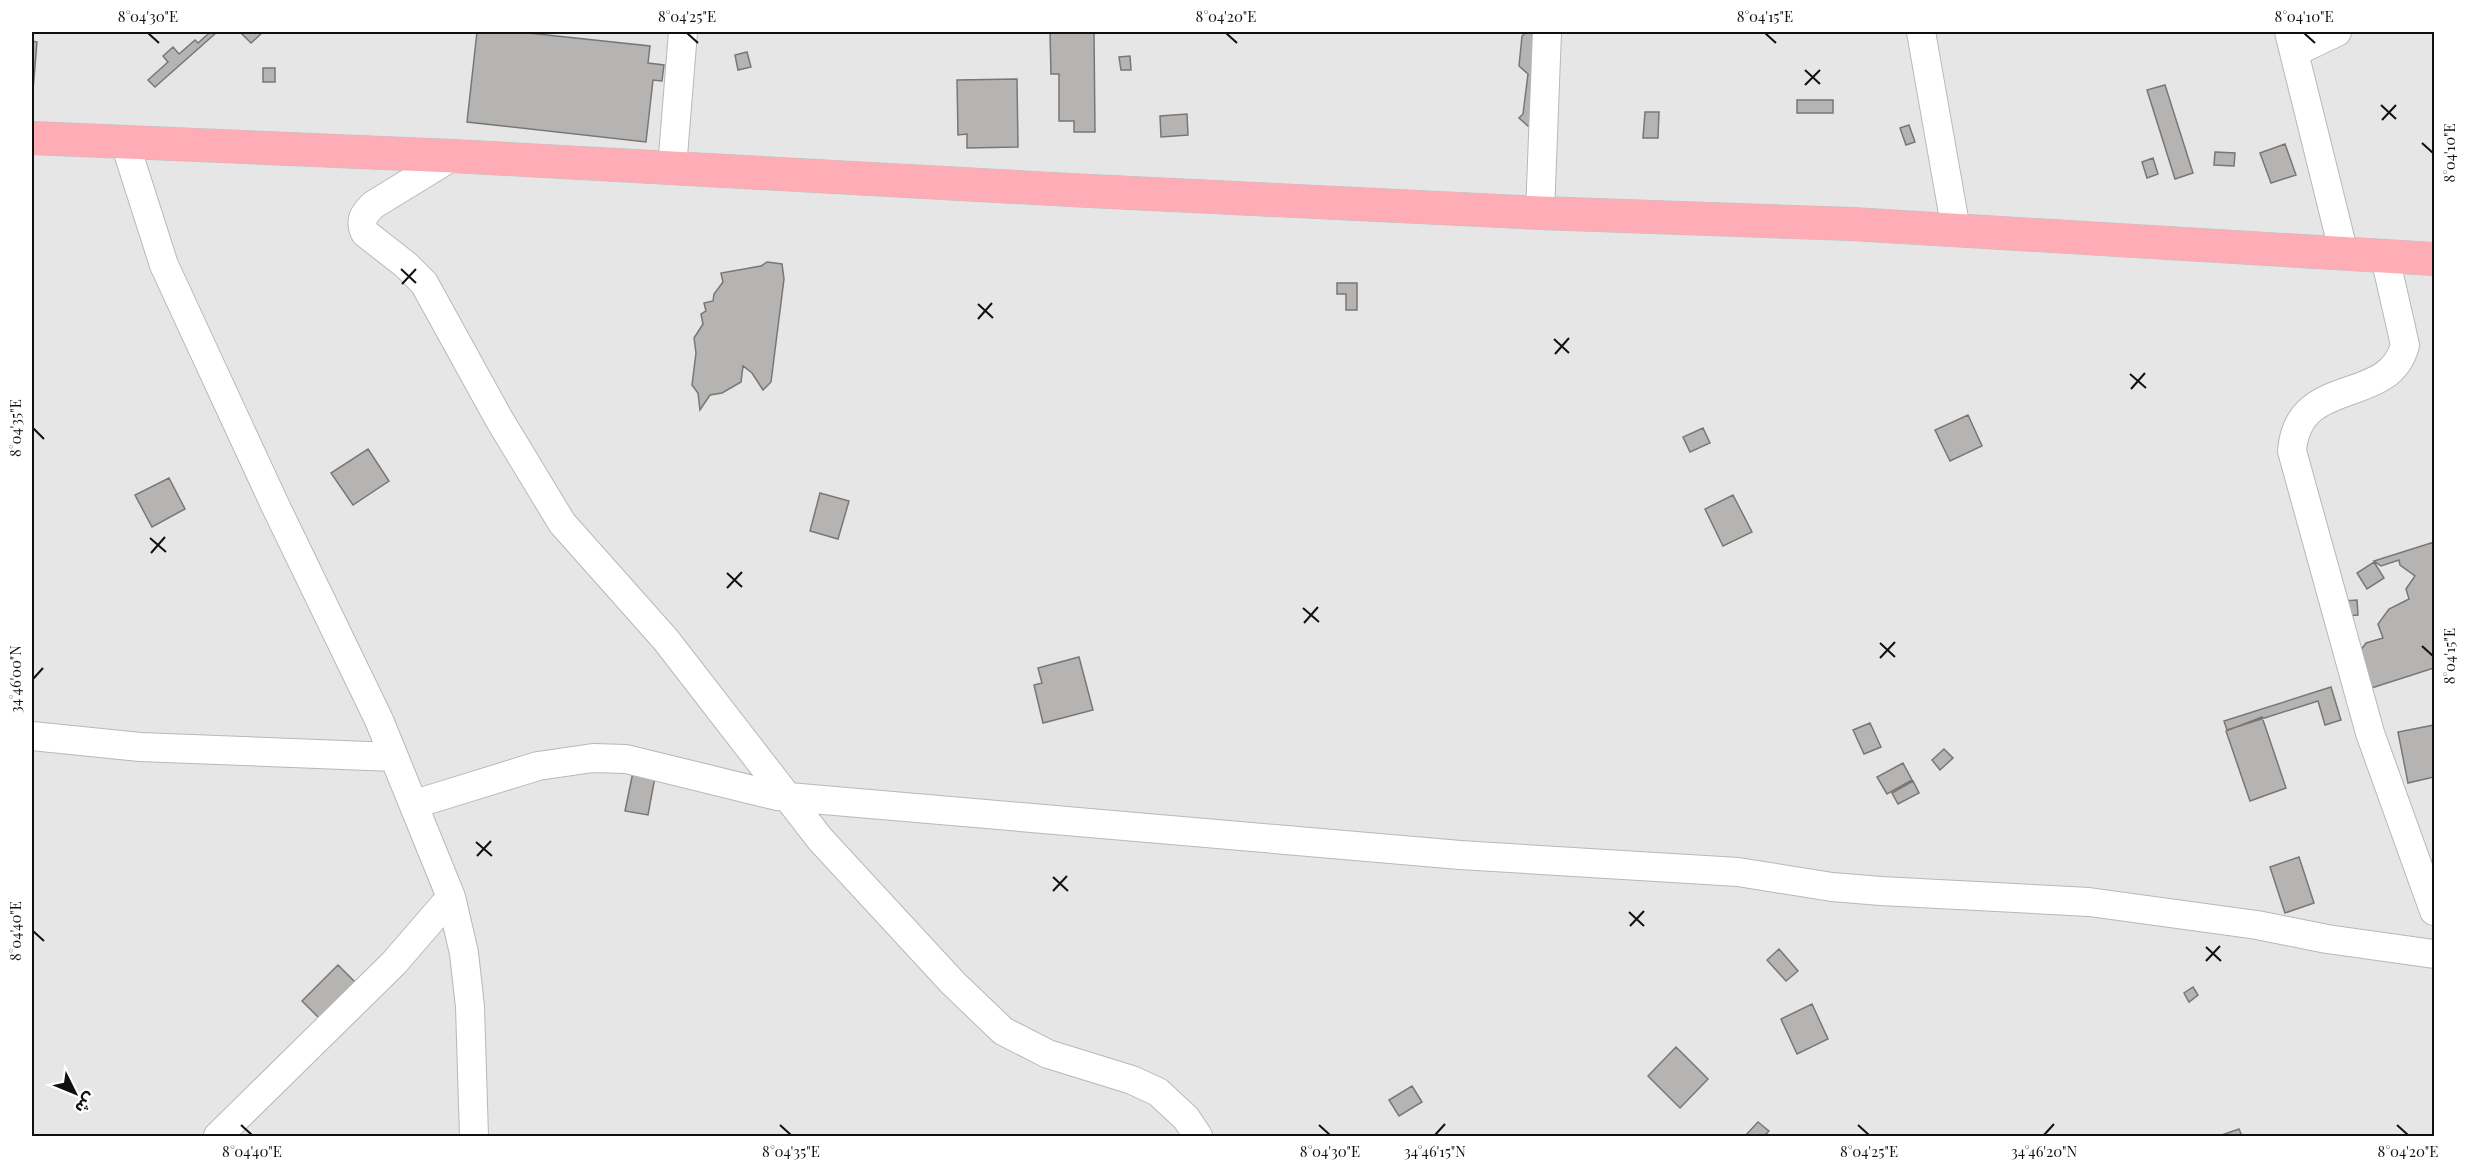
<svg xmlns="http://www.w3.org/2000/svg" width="2466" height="1168" font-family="'Playfair Display','Noto Sans Arabic',serif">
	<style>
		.building { fill: #b5b4b3; stroke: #787776; stroke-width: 1.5 }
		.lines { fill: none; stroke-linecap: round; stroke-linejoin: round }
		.minor-casing { stroke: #b8b8b9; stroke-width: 30 }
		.major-casing { stroke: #c1c1c1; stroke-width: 34 }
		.minor { stroke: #fff; stroke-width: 28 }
		.major { stroke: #feacb5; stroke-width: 33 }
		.ticks { fill: none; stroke: #101011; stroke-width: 2 }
		.neatline { fill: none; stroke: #101011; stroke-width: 2 }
		.ticks-label { font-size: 15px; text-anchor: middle; fill: #101011 }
	</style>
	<rect width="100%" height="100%" fill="#e6e6e7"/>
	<path class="building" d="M 205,32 L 217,32 L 155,87 L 148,80 L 168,62 L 163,56 L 173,47 L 179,54 L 195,40 L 198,43 L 208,34 Z
		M 240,32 L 263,32 L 251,43 Z
		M 477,32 L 519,32 L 650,46 L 648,63 L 664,65 L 662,81 L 653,80 L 646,142 L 467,122 Z
		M 1050,32 L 1094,32 L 1095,132 L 1074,132 L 1074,121 L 1059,121 L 1059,74 L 1051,74 Z
		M 1526,32 L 1554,32 L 1542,128 L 1528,126 L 1519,118 L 1523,114 L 1528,74 L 1519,66 L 1522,36 Z
		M 32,41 L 37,42 L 32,102 Z
		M 747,52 L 751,67 L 738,70 L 735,55 Z
		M 1130,56 L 1131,70 L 1121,70 L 1119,57 Z
		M 263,68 L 275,68 L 275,82 L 263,82 Z
		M 1017,79 L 1018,147 L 967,148 L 967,134 L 958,135 L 957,80 Z
		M 2165,85 L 2193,173 L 2175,179 L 2147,90 Z
		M 1797,100 L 1833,100 L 1833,113 L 1797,113 Z
		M 1645,112 L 1659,112 L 1658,138 L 1643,138 Z
		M 1187,114 L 1188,135 L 1161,137 L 1160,116 Z
		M 1909,125 L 1915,142 L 1906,145 L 1900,128 Z
		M 2285,144 L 2296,175 L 2271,183 L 2260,153 Z
		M 2215,152 L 2235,153 L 2234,166 L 2214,165 Z
		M 2153,158 L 2158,174 L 2147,178 L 2142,162 Z
		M 767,262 L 782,264 L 784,279 L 771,382 L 763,390 L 752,373 L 743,366 L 741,382 L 722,393 L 710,395 L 700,410 L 698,393 L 692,385 L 696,353 L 694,338 L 703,324 L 701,314 L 706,311 L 704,303 L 713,301 L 714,294 L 723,282 L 721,273 L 761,266 Z
		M 1337,283 L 1357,283 L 1357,310 L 1346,310 L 1346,294 L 1337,294 Z
		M 1968,415 L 1982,446 L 1950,461 L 1935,430 Z
		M 1703,428 L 1710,443 L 1690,452 L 1683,437 Z
		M 368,449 L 389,481 L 353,505 L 331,473 Z
		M 169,478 L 185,509 L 152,527 L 135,495 Z
		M 820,493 L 849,501 L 838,539 L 810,531 Z
		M 1733,495 L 1752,532 L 1723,546 L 1705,509 Z
		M 2434,542 L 2434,668 L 2362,691 L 2350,665 L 2366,643 L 2383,638 L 2378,624 L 2389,609 L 2409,599 L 2406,589 L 2415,576 L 2400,565 L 2399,560 L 2381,566 L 2374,561 Z
		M 2374,562 L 2384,578 L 2367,589 L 2357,573 Z
		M 2357,600 L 2358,615 L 2345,616 L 2343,601 Z
		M 1079,657 L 1093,710 L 1043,723 L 1034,685 L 1042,683 L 1038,668 Z
		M 2331,687 L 2341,720 L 2325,725 L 2318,701 L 2227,730 L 2224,721 Z
		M 2262,717 L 2286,788 L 2250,801 L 2226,731 Z
		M 1870,723 L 1881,747 L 1864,754 L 1853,730 Z
		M 2434,725 L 2434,777 L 2408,783 L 2398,732 Z
		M 1944,749 L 1953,758 L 1940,770 L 1932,760 Z
		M 1903,763 L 1912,780 L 1887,794 L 1877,777 Z
		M 633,772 L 655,777 L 648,815 L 625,811 Z
		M 1913,781 L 1919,793 L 1898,804 L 1892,793 Z
		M 2299,857 L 2314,903 L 2285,913 L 2270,867 Z
		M 1779,949 L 1798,971 L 1786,981 L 1767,960 Z
		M 338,965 L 364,991 L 329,1028 L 302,1001 Z
		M 2193,987 L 2198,995 L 2189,1002 L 2184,993 Z
		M 1812,1004 L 1828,1039 L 1797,1054 L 1781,1019 Z
		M 1676,1047 L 1708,1079 L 1680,1108 L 1648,1076 Z
		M 1412,1086 L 1422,1102 L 1399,1116 L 1389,1100 Z
		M 1758,1122 L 1769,1131 L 1764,1136 L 1745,1136 Z
		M 2239,1129 L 2242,1136 L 2219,1136 Z"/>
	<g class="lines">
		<defs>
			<path id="minor" d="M 1921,32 L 1956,230
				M 2289,32 L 2344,254
				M 2295,52 L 2337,32
				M 124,140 L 164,265 L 275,505 L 379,720 L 451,897 L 464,953 L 470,1007 L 474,1136
				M 453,156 L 373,205 C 364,214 359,220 365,233 L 406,265 L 424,283 L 499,419 L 562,523 L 666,640 L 820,839 L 953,983 L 1003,1031 L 1048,1054 L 1132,1080 L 1158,1092 L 1186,1118 L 1198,1136
				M 672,168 L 683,32
				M 1540,213 L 1547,32
				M 2385,257 L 2405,345 C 2389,408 2298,373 2292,451 L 2370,733 L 2434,911
				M 32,736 L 140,747 L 394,757
				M 415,804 L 538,766 L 593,758 L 626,759 L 777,796 L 1460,855 L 1738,872 L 1832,887 L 1881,891 L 2089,902 L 2257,925 L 2327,939 L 2434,954
				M 218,1136 L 394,963 L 451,897"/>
			<path id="major" d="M 32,138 L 453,156 L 1070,190 L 1540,213 L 1852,224 L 2434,259"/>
		</defs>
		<use href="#minor" class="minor-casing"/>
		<use href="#major" class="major-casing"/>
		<use href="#minor" class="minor"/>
		<use href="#major" class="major"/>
	</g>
	<path class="ticks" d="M 148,33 L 159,43M 687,33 L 698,43M 1226,33 L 1237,43M 1765,33 L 1776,43M 2304,33 L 2315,43M 1805,70 L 1820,84M 1805,85 L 1820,70M 2381,105 L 2396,119M 2382,120 L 2396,105M 2422,143 L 2433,153M 401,269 L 416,283M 402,284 L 416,269M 978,304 L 993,318M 978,319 L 992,303M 1554,339 L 1569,353M 1555,354 L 1569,338M 2130,374 L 2146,388M 2131,389 L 2145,373M 33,428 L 44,439M 150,538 L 166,552M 151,553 L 165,537M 727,573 L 742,587M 727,588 L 742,572M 1303,608 L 1319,622M 1304,623 L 1318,607M 1880,643 L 1895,657M 2422,646 L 2433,656M 1880,658 L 1895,642M 33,679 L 43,668M 476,842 L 492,856M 477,856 L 491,841M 1053,877 L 1068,891M 1053,891 L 1067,876M 1629,912 L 1644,926M 1630,926 L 1644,911M 33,931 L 44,941M 2206,947 L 2221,961M 2206,961 L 2220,946M 241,1125 L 252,1135M 780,1125 L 791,1135M 1319,1125 L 1330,1135M 1858,1125 L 1869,1135M 2397,1125 L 2408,1135M 1435,1135 L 1445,1124M 2044,1135 L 2054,1124"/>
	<rect width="2466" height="1168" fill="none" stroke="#ffffff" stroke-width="66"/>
	<g transform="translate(75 1093) rotate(133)" stroke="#ffffff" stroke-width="4.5" paint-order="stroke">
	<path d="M0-4.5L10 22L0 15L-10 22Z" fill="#101011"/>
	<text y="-9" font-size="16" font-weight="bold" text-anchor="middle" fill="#101011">ش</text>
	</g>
	<rect x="33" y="33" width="2400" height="1102" class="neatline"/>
	<g class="ticks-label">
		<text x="148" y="22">8°04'30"E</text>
		<text x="687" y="22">8°04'25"E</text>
		<text x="1226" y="22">8°04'20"E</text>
		<text x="1765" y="22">8°04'15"E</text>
		<text x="2304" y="22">8°04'10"E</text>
		<text transform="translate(2450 153) rotate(-90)" y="5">8°04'10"E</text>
		<text transform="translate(16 428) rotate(-90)" y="5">8°04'35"E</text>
		<text transform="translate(2450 656) rotate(-90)" y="5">8°04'15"E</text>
		<text transform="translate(16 679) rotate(-90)" y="5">34°46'00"N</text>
		<text transform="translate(16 931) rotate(-90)" y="5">8°04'40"E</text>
		<text x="252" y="1157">8°04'40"E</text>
		<text x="791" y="1157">8°04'35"E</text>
		<text x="1330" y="1157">8°04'30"E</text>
		<text x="1435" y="1157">34°46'15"N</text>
		<text x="1869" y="1157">8°04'25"E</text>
		<text x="2044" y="1157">34°46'20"N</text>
		<text x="2408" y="1157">8°04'20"E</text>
	</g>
</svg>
